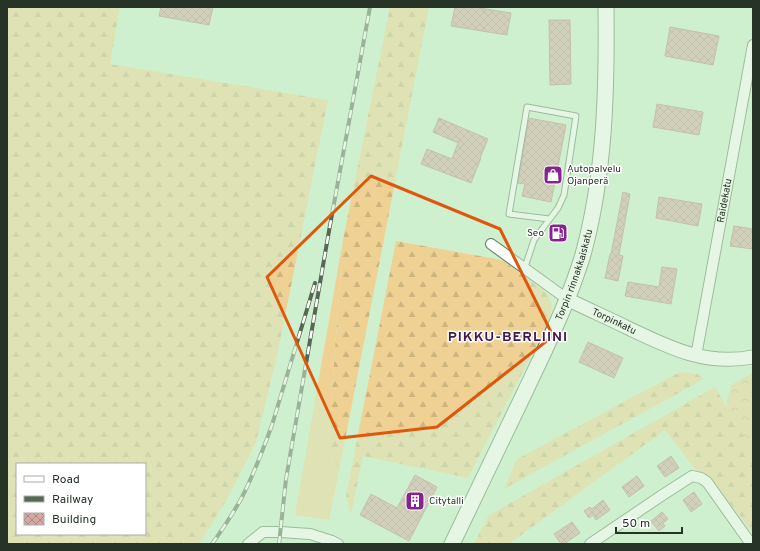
<svg xmlns="http://www.w3.org/2000/svg" width="760" height="551" font-family="Overpass,sans-serif">
	<style>
		.grass { fill: #f0d194 }
		.forest { fill: url(#forest-firs); fill-rule: evenodd }
		.park { fill: url(#park-crowns) }
		.building { fill: url(#building-cross-hatch); stroke: #b38682 }
		.lines { fill: none; stroke-linecap: round; stroke-linejoin: round }
		.service-casing { stroke: #5d7a5d; stroke-width: 7 }
		.minor-casing { stroke: #5d7a5d; stroke-width: 12 }
		.tertiary-casing { stroke: #5d7a5d; stroke-width: 15 }
		.secondary-casing { stroke: #5d7a5d; stroke-width: 17 }
		.service { stroke: #fff; stroke-width: 5 }
		.minor { stroke: #fff; stroke-width: 10 }
		.tertiary { stroke: #fff; stroke-width: 13 }
		.secondary { stroke: #fff; stroke-width: 15 }
		.rail-casing { stroke: #566855; stroke-width: 4 }
		.rail { stroke: #fff; stroke-width: 2.5; stroke-dasharray: 8; stroke-linecap: butt }
		.marked { fill: none; stroke: #de570d; stroke-width: 3; stroke-linejoin: round }
		.labels { text-anchor: middle; dominant-baseline: central; stroke-width: 3; stroke-linejoin: round; paint-order: stroke }
		.poi-label { font-size: 10px; fill: #263326; stroke: #fff; text-anchor: start }
		.street-label { font-size: 10px; fill: #263326; stroke: #fff }
		.district-label { font-size: 14px; font-weight: bold; letter-spacing: 1px; fill: #451749; stroke: #fff }
	</style>
	<defs>
		<pattern id="forest-firs" width="22" height="20" patternUnits="userSpaceOnUse"><rect width="22" height="20" fill="#f0d194"/><path d="M5 1l3.5 6h-7zM16 11l3.5 6h-7z" fill="#ceb47f"/></pattern>
		<pattern id="park-crowns" width="20" height="18" patternUnits="userSpaceOnUse"><rect width="20" height="18" fill="#f0d194"/><path d="M2 6a3 3 0 1 1 6 0M12 15a3 3 0 1 1 6 0" fill="none" stroke="#ceb47f"/></pattern>
		<pattern id="building-cross-hatch" width="8" height="8" patternUnits="userSpaceOnUse"><rect width="8" height="8" fill="#d6a7a3"/><path d="M0 0l8 8M0 8l8-8" fill="none" stroke="#ad8985"/></pattern>
	</defs>
	<rect width="100%" height="100%" fill="#cff0ce"/>
	<path class="grass" d="M 343,240 L 328,446 L 339,471 L 329,520 L 295,515 Z"/>
	<path class="forest" d="M 7,7 L 120,7 L 110,64 L 328,100 L 277,356 L 256,442 L 227,499 L 199,544 L 7,544 ZM 17,464 L 145,464 L 145,534 L 17,534 Z
		M 390,7 L 429,7 L 339,471 L 328,446 L 343,240 Z
		M 396,241 L 502,260 L 543,290 L 549,297 L 552,305 L 550,319 L 468,478 L 363,456 L 351,515 L 346,496 Z
		M 680,372 L 697,374 L 704,379 L 504,489 L 517,459 Z
		M 715,387 L 748,444 L 753,449 L 753,533 L 711,479 L 699,474 L 665,430 L 509,544 L 474,544 L 489,515 Z"/>
	<path class="park" d="M 753,373 L 753,449 L 748,444 L 726,407 L 731,385 Z"/>
	<path class="building" d="M 161,7 L 213,7 L 209,25 L 159,16 Z
		M 455,7 L 473,7 L 511,13 L 507,35 L 451,26 Z
		M 549,20 L 570,20 L 571,84 L 550,85 Z
		M 670,27 L 719,36 L 713,65 L 665,56 Z
		M 657,104 L 703,112 L 699,135 L 653,127 Z
		M 439,118 L 488,139 L 480,158 L 481,158 L 471,183 L 421,164 L 427,149 L 452,159 L 458,143 L 433,132 Z
		M 529,118 L 566,125 L 551,202 L 522,196 L 525,184 L 518,183 Z
		M 623,192 L 630,194 L 619,255 L 623,256 L 618,281 L 605,278 L 610,254 L 611,254 Z
		M 659,197 L 702,204 L 698,226 L 656,218 Z
		M 734,226 L 753,229 L 753,249 L 730,246 Z
		M 662,267 L 677,269 L 671,304 L 625,296 L 628,282 L 659,287 Z
		M 588,342 L 623,358 L 614,378 L 579,362 Z
		M 671,456 L 679,468 L 665,477 L 657,466 Z
		M 415,475 L 437,487 L 409,541 L 360,515 L 371,494 L 397,508 Z
		M 637,476 L 644,486 L 629,497 L 622,487 Z
		M 694,492 L 702,504 L 691,512 L 683,500 Z
		M 603,500 L 610,510 L 596,520 L 593,515 L 589,518 L 584,511 L 590,507 L 592,509 Z
		M 662,512 L 668,519 L 663,523 L 665,526 L 659,531 L 651,521 Z
		M 572,522 L 580,533 L 564,544 L 561,544 L 554,534 Z"/>
	<g class="lines">
		<defs>
			<path id="service" d="M 525,267 L 534,240 L 558,208 L 564,195 L 576,116 L 527,107 L 509,214 L 549,219"/>
			<g id="minor">
				<path d="M 491,244 L 567,299"/>
				<path id="s1" d="M 696,356 L 753,45"/>
				<path d="M 248,544 L 263,532 L 280,532 L 310,534 L 332,541 L 338,544"/>
				<path d="M 590,544 L 661,496 L 692,476 L 701,478 L 707,482 L 751,544"/>
			</g>
			<g id="tertiary">
				<path id="s2" d="M 567,299 C 587,309 608,318 628,328 C 670,348 705,366 753,357"/>
			</g>
			<g id="secondary">
				<path id="s3" d="M 452,544 C 476,494 500,444 524,394 C 541,358 559,322 573,284 C 576,276 579,267 582,258 C 605,177 607,91 606,7"/>
			</g>
		</defs>
		<use href="#service" class="service-casing"/>
		<use href="#minor" class="minor-casing"/>
		<use href="#tertiary" class="tertiary-casing"/>
		<use href="#secondary" class="secondary-casing"/>
		<use href="#service" class="service"/>
		<use href="#minor" class="minor"/>
		<use href="#tertiary" class="tertiary"/>
		<use href="#secondary" class="secondary"/>
		<defs>
			<path id="rail" d="M 212,544 C 222,530 232,515 241,499 C 253,476 263,450 272,425 L 315,283
				M 279,544 L 286,479 L 329,231 L 370,7"/>
		</defs>
		<use href="#rail" class="rail-casing"/>
		<use href="#rail" class="rail"/>
	</g>
	<path d="M0 0H760V551H0ZM 371,176 L 500,229 L 553,336 L 437,427 L 340,438 L 267,277 Z" fill="#cff0ce" fill-opacity=".55" fill-rule="evenodd"/>
	<path class="marked" d="M 371,176 L 500,229 L 553,336 L 437,427 L 340,438 L 267,277 Z"/>
	<defs>
		<symbol id="shop-square" viewBox="-11 -11 22 22"><rect x="-9" y="-9" width="18" height="18" rx="4" fill="#85248e" stroke="#fff"/><path d="M-5-2.5h2.3a2.7 3.5 0 0 1 5.4 0H5L5.5 6h-11ZM-1.5-2.5h3a1.5 2.3 0 0 0-3 0Z" fill="#fff"/></symbol>
		<symbol id="fuel-square" viewBox="-11 -11 22 22"><rect x="-9" y="-9" width="18" height="18" rx="4" fill="#85248e" stroke="#fff"/><path d="M-5.5-6h7V0h2V4h1.3V-2.5L3-4.5l.8-.8L6-3V5H2.5V1h-1V6h-7ZM-4.2-4.7v3.2H.2V-4.7Z" fill="#fff"/></symbol>
		<symbol id="building-square" viewBox="-11 -11 22 22"><rect x="-9" y="-9" width="18" height="18" rx="4" fill="#85248e" stroke="#fff"/><path d="M-4-6H4V6H1V3H-1V6H-4ZM-2.5-4.3h1.7v1.8h-1.7ZM.8-4.3h1.7v1.8H.8ZM-2.5-1h1.7V.8h-1.7ZM.8-1h1.7V.8H.8Z" fill="#fff"/></symbol>
	</defs>
	<g fill-rule="evenodd">
		<use href="#shop-square" x="542" y="164" width="22" height="22"/>
		<use href="#fuel-square" x="547" y="222" width="22" height="22"/>
		<use href="#building-square" x="404" y="490" width="22" height="22"/>
	</g>
	<g class="labels">
		<g class="poi-label">
			<text x="567" y="169">Autopalvelu<tspan x="567" dy="12">Ojanperä</tspan></text>
			<text x="544" y="233" text-anchor="end">Seo</text>
			<text x="429" y="501">Citytalli</text>
		</g>
		<g class="street-label">
			<text stroke="none"><textPath href="#s1" startOffset="158">Raidekatu</textPath></text>
			<text stroke="none"><textPath href="#s3" startOffset="296">Torpin rinnakkaiskatu</textPath></text>
			<text stroke="none"><textPath href="#s2" startOffset="52">Torpinkatu</textPath></text>
		</g>
		<g class="district-label">
			<text x="508" y="337">PIKKU-BERLIINI</text>
		</g>
	</g>
	<rect width="760" height="551" fill="none" stroke="#263326" stroke-width="16"/>
	<rect x="16" y="463" width="130" height="72" fill="#ffffff" stroke="#a8ada8"/>
	<rect x="24" y="476" width="20" height="6" fill="#ffffff" stroke="#a8ada8"/>
	<text x="52" y="483" font-size="12" fill="#263326">Road</text>
	<rect x="24" y="496" width="20" height="6" fill="#566855" stroke="#a8ada8"/>
	<text x="52" y="503" font-size="12" fill="#263326">Railway</text>
	<rect x="24" y="513" width="20" height="12" fill="url(#building-cross-hatch)" stroke="#a8ada8"/>
	<text x="52" y="523" font-size="12" fill="#263326">Building</text>
	<path d="M616 527v6h66v-6" fill="none" stroke="#263326" stroke-width="2"/>
	<text x="622" y="527" font-size="12" fill="#263326" stroke="#ffffff" stroke-width="3" paint-order="stroke">50 m</text>
</svg>
